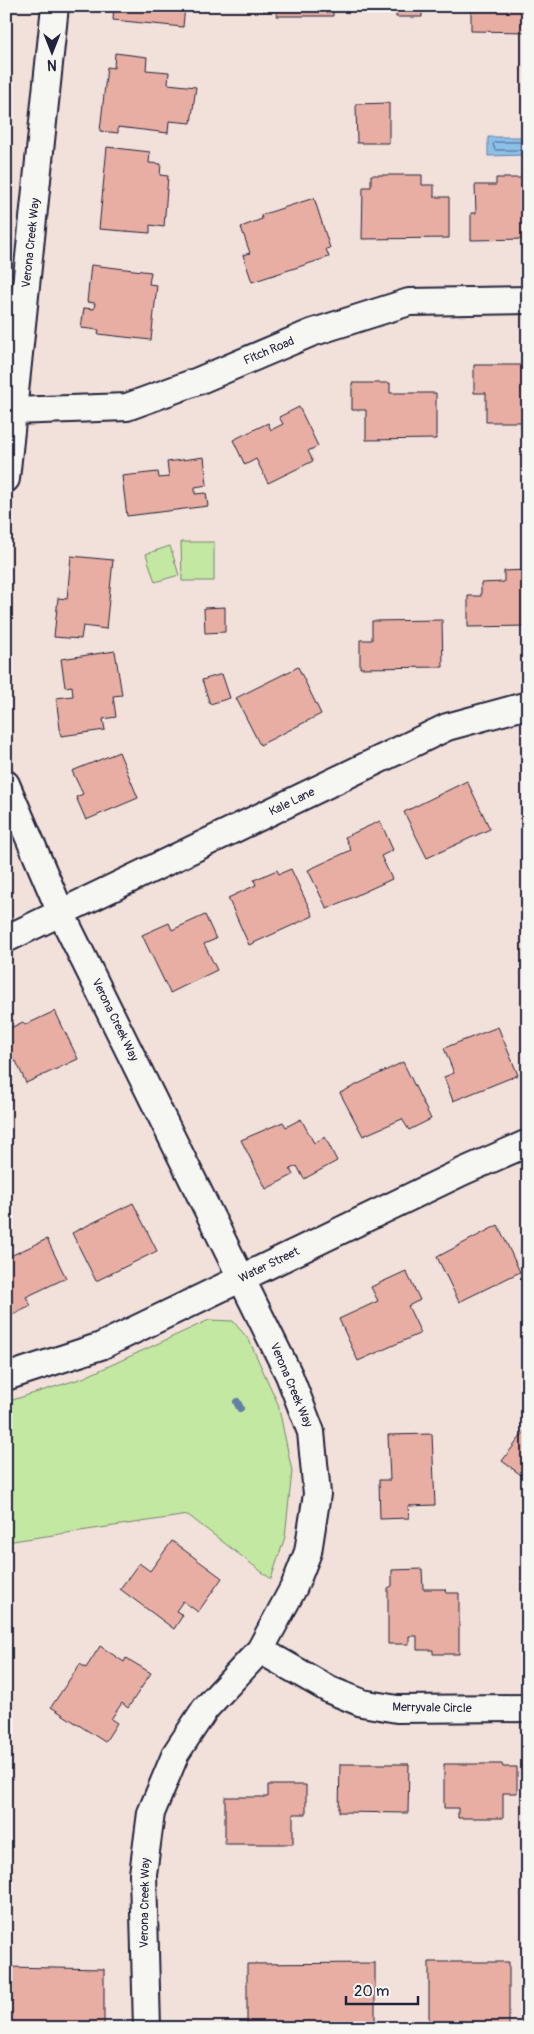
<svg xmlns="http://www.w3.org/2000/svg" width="534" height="2034" font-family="Pangolin,sans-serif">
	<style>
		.green { fill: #c3e8a1; stroke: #72856e }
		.water { fill: #8cc0e9; stroke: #6281a3 }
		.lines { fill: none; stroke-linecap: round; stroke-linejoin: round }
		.shore { stroke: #4c6181; stroke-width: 1 }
		.stream { stroke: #6281a3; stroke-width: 8 }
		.building { fill: #e8aea3; stroke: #22223b }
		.street-casing { stroke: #22223b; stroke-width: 30 }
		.street { stroke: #f6f6f2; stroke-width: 26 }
		.labels { text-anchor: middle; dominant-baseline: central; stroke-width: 4.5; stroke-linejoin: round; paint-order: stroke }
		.street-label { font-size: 12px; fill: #22223b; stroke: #f6f6f2 }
	</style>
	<rect width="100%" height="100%" fill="#f2e0da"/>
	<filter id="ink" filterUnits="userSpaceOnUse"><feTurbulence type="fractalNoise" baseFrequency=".02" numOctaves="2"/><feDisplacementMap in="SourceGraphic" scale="10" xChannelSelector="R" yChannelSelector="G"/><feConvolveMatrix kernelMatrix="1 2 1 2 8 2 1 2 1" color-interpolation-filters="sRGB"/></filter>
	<g filter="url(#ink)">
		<path class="green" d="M 214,542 L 214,581 L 182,581 L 181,542 Z
			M 170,546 L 179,575 L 155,582 L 146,554 Z
			M 209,1320 L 233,1321 L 249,1340 L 278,1404 L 292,1471 L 285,1537 L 271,1579 L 188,1515 L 6,1542 L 6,1402 L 83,1378 Z"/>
		<path class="water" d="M 488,137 L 526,137 L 526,155 L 488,156 Z"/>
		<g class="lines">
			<path class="shore" d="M 528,142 L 495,142 L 493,144 L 495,150 L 528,150"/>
			<path class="stream" d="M 237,1402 L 240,1408"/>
		</g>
		<path class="building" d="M 114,6 L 185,6 L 183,27 L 113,20 Z
			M 263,6 L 333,6 L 333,16 L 277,16 L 277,11 L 263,11 Z
			M 363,6 L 435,6 L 435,11 L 422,11 L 422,17 L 396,17 L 396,7 Z
			M 471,6 L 528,6 L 528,32 L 471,31 Z
			M 115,53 L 147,57 L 146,70 L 169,72 L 168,84 L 196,87 L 191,123 L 169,121 L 168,133 L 118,127 L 118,133 L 100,131 L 107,67 L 114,68 Z
			M 389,103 L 389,143 L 357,143 L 356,104 Z
			M 107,147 L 150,152 L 149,163 L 161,164 L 160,175 L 168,176 L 164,227 L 150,225 L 150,233 L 99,229 Z
			M 371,175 L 422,175 L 422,185 L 434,185 L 434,197 L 449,197 L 449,238 L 362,239 L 363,187 L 371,187 Z
			M 496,178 L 528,178 L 528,239 L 471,240 L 471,213 L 476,213 L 475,185 L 496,185 Z
			M 314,198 L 330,248 L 326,249 L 329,257 L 252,282 L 243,255 L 250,253 L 241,227 L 262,219 L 261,215 Z
			M 91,265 L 151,272 L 149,284 L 157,285 L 151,340 L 98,334 L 99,330 L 81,328 L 84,308 L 94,309 L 95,303 L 87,302 Z
			M 474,365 L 528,365 L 528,422 L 486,422 L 486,393 L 474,393 Z
			M 352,383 L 390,383 L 390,393 L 436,393 L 436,439 L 366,440 L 366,410 L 352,410 Z
			M 299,407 L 318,446 L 308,451 L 313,461 L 268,483 L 256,459 L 245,465 L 233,440 L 268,423 L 271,430 L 283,424 L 279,417 Z
			M 204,457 L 207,485 L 195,487 L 195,494 L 206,493 L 208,506 L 127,516 L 122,476 L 158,472 L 159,478 L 169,477 L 167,462 Z
			M 71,556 L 113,560 L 106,629 L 83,626 L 81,639 L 54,637 L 58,598 L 67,599 Z
			M 528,570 L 528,626 L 468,627 L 468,596 L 481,596 L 481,583 L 504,582 L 504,571 Z
			M 225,607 L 225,632 L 205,633 L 204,608 Z
			M 442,620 L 443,667 L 360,668 L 360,640 L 372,640 L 372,621 Z
			M 115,651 L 122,695 L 113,696 L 116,717 L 103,719 L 105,730 L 61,736 L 56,698 L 73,696 L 72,686 L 65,687 L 61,659 Z
			M 298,667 L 321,714 L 260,745 L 236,698 Z
			M 222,674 L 230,698 L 210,704 L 202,680 Z
			M 119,752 L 138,798 L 86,820 L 76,797 L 83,794 L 72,771 Z
			M 467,781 L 490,829 L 427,858 L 404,812 Z
			M 380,821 L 393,850 L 381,856 L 392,879 L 327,909 L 308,870 L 351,850 L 345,837 Z
			M 291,869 L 313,916 L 249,945 L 228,898 L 256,885 L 254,880 L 277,870 L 279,874 Z
			M 205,915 L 216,939 L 204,944 L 217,970 L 170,993 L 142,935 L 169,923 L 172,930 Z
			M 55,1011 L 78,1059 L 26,1083 L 16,1061 L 6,1065 L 6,1030 L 23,1022 L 25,1025 Z
			M 498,1027 L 518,1075 L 453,1101 L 444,1077 L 454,1073 L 444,1048 Z
			M 403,1062 L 431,1119 L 409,1130 L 402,1119 L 363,1136 L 340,1093 Z
			M 301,1119 L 314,1143 L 325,1137 L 337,1161 L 304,1179 L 297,1166 L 290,1169 L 293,1175 L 266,1189 L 241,1140 L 283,1122 L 286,1127 Z
			M 133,1203 L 157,1251 L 96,1281 L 72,1233 Z
			M 498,1225 L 520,1272 L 459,1302 L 437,1257 Z
			M 47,1239 L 66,1278 L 26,1297 L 31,1306 L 6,1318 L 6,1258 Z
			M 406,1271 L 420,1300 L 408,1306 L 421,1333 L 358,1361 L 339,1319 L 378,1301 L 371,1287 Z
			M 528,1427 L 528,1480 L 502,1461 Z
			M 432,1434 L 435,1505 L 408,1506 L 409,1518 L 380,1519 L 379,1480 L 390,1480 L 388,1435 Z
			M 525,1530 L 528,1530 L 528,1562 L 525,1562 Z
			M 172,1541 L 222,1578 L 198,1612 L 183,1601 L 176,1611 L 183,1615 L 174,1629 L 120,1589 L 139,1563 L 150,1571 Z
			M 422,1569 L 423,1589 L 445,1589 L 446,1593 L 459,1593 L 459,1654 L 433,1654 L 433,1650 L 417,1650 L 417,1636 L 409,1636 L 409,1644 L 388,1644 L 388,1588 L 392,1586 L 392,1570 Z
			M 527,1581 L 528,1581 L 528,1650 L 526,1650 Z
			M 100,1646 L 124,1662 L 126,1658 L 151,1673 L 128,1708 L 122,1703 L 111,1719 L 117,1723 L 105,1742 L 51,1707 L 80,1664 L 86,1668 Z
			M 340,1764 L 409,1764 L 408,1813 L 339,1812 Z
			M 444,1764 L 502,1764 L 503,1767 L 517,1767 L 517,1793 L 503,1793 L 503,1818 L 458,1818 L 458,1808 L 444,1808 Z
			M 268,1785 L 306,1785 L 306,1814 L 293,1814 L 293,1844 L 225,1844 L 225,1797 L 268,1797 Z
			M 429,1962 L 509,1962 L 509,2028 L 429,2028 Z
			M 375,1963 L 375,2028 L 247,2028 L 247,1964 Z
			M 6,1967 L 104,1969 L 104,2028 L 6,2028 Z"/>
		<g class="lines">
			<defs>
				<path id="street" d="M 13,411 L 127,407 L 198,381 L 311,333 L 409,302 L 528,300
					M 6,479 L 55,6
					M 6,784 L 61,913 L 289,1375 L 311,1432 L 317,1494 L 308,1552 L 294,1587 L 260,1650 L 205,1709 L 176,1753 L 151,1813 L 143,1874 L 147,2028
					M 6,939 L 447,727 L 528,705
					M 6,1377 L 101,1346 L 464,1171 L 528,1143
					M 260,1650 L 330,1690 L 362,1703 L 397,1709 L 528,1708"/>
			</defs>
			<use href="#street" class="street-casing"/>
			<use href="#street" class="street"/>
		</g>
	</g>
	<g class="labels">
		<g class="street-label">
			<text transform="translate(31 243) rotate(-84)">Verona Creek Way</text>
			<text transform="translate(269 351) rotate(-23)">Fitch Road</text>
			<text transform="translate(292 802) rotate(-26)">Kale Lane</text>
			<text transform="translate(115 1020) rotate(64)">Verona Creek Way</text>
			<text transform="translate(269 1265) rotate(-26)">Water Street</text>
			<text transform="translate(291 1385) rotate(67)">Verona Creek Way</text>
			<text transform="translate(432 1708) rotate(1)">Merryvale Circle</text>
			<text transform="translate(145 1903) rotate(-89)">Verona Creek Way</text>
		</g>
	</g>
	<rect width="534" height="2034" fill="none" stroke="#f6f6f2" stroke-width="25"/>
	<rect x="12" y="12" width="509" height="2009" fill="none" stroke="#22223b" stroke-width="2" filter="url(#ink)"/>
	<g transform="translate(52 52) rotate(180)" stroke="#f6f6f2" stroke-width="4" paint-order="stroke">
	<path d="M0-4L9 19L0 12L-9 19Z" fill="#22223b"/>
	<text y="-8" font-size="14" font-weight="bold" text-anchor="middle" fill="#22223b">N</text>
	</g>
	<path d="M346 1996v8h72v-8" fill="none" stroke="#22223b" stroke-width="2.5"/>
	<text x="354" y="1996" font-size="15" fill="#22223b" stroke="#f6f6f2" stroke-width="4" paint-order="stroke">20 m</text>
</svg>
